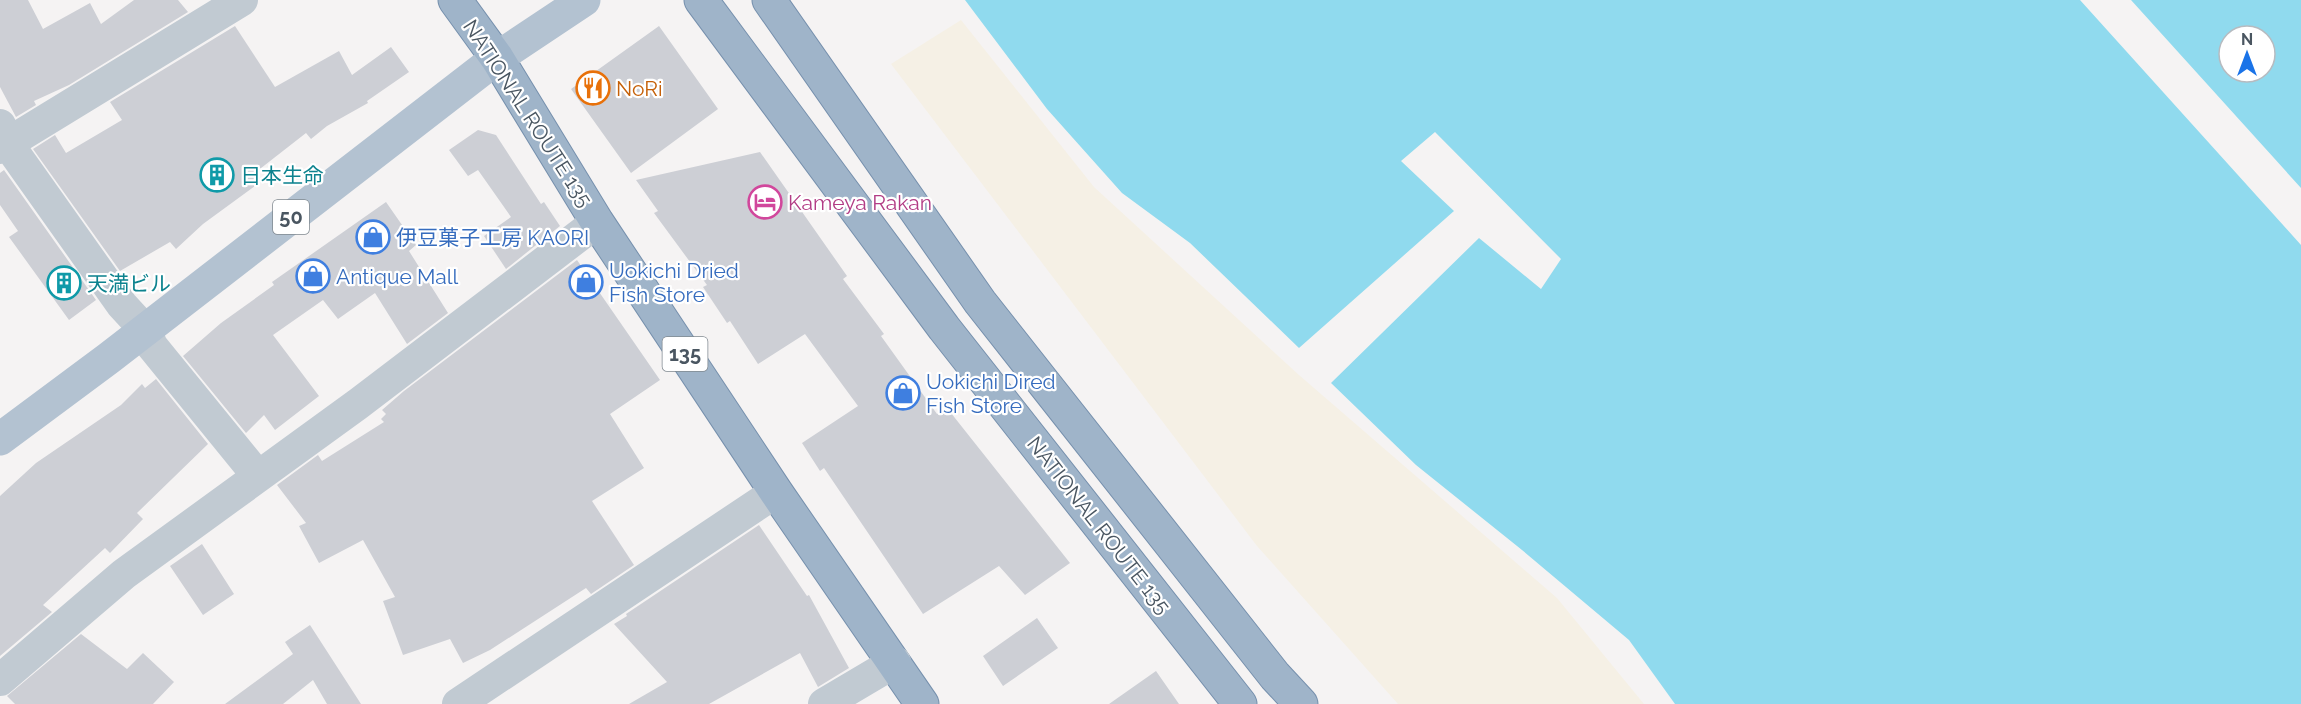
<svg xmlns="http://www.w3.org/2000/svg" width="2301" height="704" font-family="Raleway,'Noto Sans JP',sans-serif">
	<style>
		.sand { fill: #f5f0e5 }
		.water { fill: #90daee; fill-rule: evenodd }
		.building { fill: #cdcfd5 }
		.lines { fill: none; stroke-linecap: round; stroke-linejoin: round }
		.trunk-casing { stroke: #7690ad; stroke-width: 35 }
		.minor { stroke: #c1cad2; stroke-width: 32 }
		.primary { stroke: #b3c2d1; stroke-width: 33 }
		.trunk { stroke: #9fb4c9; stroke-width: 33 }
		.labels { text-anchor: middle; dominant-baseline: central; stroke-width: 4.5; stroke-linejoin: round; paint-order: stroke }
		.shield { fill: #fff; stroke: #808990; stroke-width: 1.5 }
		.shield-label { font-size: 20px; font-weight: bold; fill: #4a5661 }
		.food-label { font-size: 21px; fill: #c56008; stroke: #fff; text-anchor: start }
		.street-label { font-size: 21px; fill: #4a5661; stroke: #fff }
		.culture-label { font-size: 21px; fill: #0d838f; stroke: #fff; text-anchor: start }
		.hotel-label { font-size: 21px; fill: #b23c85; stroke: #fff; text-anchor: start }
		.shop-label { font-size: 21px; fill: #366cbe; stroke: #fff; text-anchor: start }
	</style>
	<rect width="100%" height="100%" fill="#f5f3f3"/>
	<path class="sand" d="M 961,20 L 1094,187 L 1299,375 L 1557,598 L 1644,704 L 1398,704 L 1257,546 L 891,64 Z"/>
	<path class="water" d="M 965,0 L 2080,0 L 2301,245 L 2301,704 L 1675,704 L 1629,640 L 1522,550 L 1416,465 L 1331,383 L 1479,238 L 1541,289 L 1561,259 L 1435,132 L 1401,161 L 1454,211 L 1299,348 L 1190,243 L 1122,193 L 1047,109 Z
		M 2131,0 L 2301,0 L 2301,188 ZM 2229,36 L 2265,36 L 2265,72 L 2229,72 Z"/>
	<path class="building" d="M 0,0 L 28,0 L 43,29 L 90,3 L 101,24 L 134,0 L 178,0 L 188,12 L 69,85 L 34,101 L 36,105 L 16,117 L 0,87 Z
		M 235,26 L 275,87 L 339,51 L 352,75 L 391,47 L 409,72 L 367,101 L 368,103 L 327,126 L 311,139 L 306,133 L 256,172 L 262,181 L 203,224 L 176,249 L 170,242 L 120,271 L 33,149 L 55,135 L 66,153 L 122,120 L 110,102 Z
		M 659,26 L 718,109 L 631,173 L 571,89 Z
		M 478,130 L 496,135 L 541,204 L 544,202 L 560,226 L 506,269 L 484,236 L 511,217 L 478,170 L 468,176 L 449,150 Z
		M 760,152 L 847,276 L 843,279 L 884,334 L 881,336 L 937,414 L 947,408 L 1070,563 L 1025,595 L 999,566 L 923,614 L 824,468 L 820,471 L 802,443 L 858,406 L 805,334 L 758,364 L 730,321 L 727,323 L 703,287 L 707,285 L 654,213 L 658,211 L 636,180 Z
		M 4,170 L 96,300 L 69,320 L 9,237 L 18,231 L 0,205 L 0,173 Z
		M 386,202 L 416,245 L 409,251 L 448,313 L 407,344 L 375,293 L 338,319 L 323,300 L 273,335 L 319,396 L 275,430 L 264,415 L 246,433 L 183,356 L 221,323 L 274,285 L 272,282 Z
		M 577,260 L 660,380 L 610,414 L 644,468 L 592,501 L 634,565 L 591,594 L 586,588 L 490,650 L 463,663 L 450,639 L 403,655 L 383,601 L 395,597 L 363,540 L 319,563 L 299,526 L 306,523 L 277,485 L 318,455 L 322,461 L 384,422 L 381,419 L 386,414 L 382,410 L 404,391 Z
		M 156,379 L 208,444 L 137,513 L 143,519 L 110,553 L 105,548 L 43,605 L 52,612 L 0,656 L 0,496 L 36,463 L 121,405 L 142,384 L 145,388 Z
		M 759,525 L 807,596 L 809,595 L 849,668 L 818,687 L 800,653 L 709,704 L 629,704 L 667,682 L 614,624 L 627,616 L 626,614 Z
		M 202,544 L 234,594 L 203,615 L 170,566 Z
		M 1037,618 L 1058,648 L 1003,686 L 983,656 Z
		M 310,625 L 361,704 L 327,704 L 313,680 L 283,704 L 225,704 L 293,654 L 285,642 Z
		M 81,634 L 127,669 L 143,653 L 174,682 L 153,704 L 15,704 L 7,696 Z
		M 1156,671 L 1179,704 L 1109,704 Z"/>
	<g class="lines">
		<defs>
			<path id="trunk" d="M 455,0 L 497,58 L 597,222 L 776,492 L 922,704
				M 701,0 L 944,328 L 1240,704
				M 769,0 L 980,302 L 1275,676 L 1301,704"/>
		</defs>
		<use href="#trunk" class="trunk-casing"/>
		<path class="minor" d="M 0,125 L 8,144 L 122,305 L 145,330 L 152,346 L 257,475
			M 0,148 L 242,0
			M 0,680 L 124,574 L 358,404 L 597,222
			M 458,704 L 776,492
			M 824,704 L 895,662"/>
		<path class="primary" d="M 0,439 L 109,358 L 497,58 L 584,0"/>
		<use href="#trunk" class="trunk"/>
	</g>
	<defs>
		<symbol id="restaurant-ring" viewBox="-11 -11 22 22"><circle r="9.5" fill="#fff" stroke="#e8710a" stroke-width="1.5"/><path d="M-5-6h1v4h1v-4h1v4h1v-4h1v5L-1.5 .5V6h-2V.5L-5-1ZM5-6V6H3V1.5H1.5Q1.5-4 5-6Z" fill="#e8710a"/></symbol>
		<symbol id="building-ring" viewBox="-11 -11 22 22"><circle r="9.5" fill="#fff" stroke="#0f9aa8" stroke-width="1.5"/><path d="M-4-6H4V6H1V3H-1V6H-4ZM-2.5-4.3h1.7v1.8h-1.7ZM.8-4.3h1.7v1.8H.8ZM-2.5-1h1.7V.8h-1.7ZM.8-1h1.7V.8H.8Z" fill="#0f9aa8"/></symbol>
		<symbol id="hotel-ring" viewBox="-11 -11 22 22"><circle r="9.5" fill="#fff" stroke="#d1479c" stroke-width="1.5"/><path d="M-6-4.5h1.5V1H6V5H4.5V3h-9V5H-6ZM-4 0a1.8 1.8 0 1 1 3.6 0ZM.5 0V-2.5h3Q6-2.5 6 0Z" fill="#d1479c"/></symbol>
		<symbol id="shop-ring" viewBox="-11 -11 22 22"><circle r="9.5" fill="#fff" stroke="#3f7fe0" stroke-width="1.5"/><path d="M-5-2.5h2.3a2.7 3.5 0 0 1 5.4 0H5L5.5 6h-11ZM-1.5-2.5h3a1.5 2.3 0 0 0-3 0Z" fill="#3f7fe0"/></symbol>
	</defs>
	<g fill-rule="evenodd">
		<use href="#restaurant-ring" x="574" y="69" width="38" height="38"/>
		<use href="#building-ring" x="198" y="156" width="38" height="38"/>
		<use href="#hotel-ring" x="746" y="183" width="38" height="38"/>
		<use href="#shop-ring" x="354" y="218" width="38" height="38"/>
		<use href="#shop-ring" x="294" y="257" width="38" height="38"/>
		<use href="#shop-ring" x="567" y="263" width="38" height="38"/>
		<use href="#building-ring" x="45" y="264" width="38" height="38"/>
		<use href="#shop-ring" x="884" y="374" width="38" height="38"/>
	</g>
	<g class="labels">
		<g class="shield">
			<rect x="273" y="200" width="36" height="34" rx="4.5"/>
			<rect x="662.5" y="337" width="45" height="34" rx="4.5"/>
		</g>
		<g class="shield-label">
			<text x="291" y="217">50</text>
			<text x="685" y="354">135</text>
		</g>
		<g class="food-label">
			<text x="616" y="88">NoRi</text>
		</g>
		<g class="street-label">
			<text transform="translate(528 113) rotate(57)">NATIONAL ROUTE 135</text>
			<text transform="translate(1099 525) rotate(52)">NATIONAL ROUTE 135</text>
		</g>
		<g class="culture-label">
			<text x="240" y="175">日本生命</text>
			<text x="87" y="283">天満ビル</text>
		</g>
		<g class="hotel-label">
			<text x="788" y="202">Kameya Rakan</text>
		</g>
		<g class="shop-label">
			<text x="396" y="237">伊豆菓子工房 KAORI</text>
			<text x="609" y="270">Uokichi Dried<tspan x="609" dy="24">Fish Store</tspan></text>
			<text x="336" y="276">Antique Mall</text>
			<text x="926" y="381">Uokichi Dired<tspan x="926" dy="24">Fish Store</tspan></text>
		</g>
	</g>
	<g transform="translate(2247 54)"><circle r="28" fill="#ffffff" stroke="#b7bbc0" stroke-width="1.5"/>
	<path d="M0-4.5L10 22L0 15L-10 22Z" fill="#1a73e8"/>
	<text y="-9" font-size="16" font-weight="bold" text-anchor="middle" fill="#4a5661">N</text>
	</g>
</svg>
